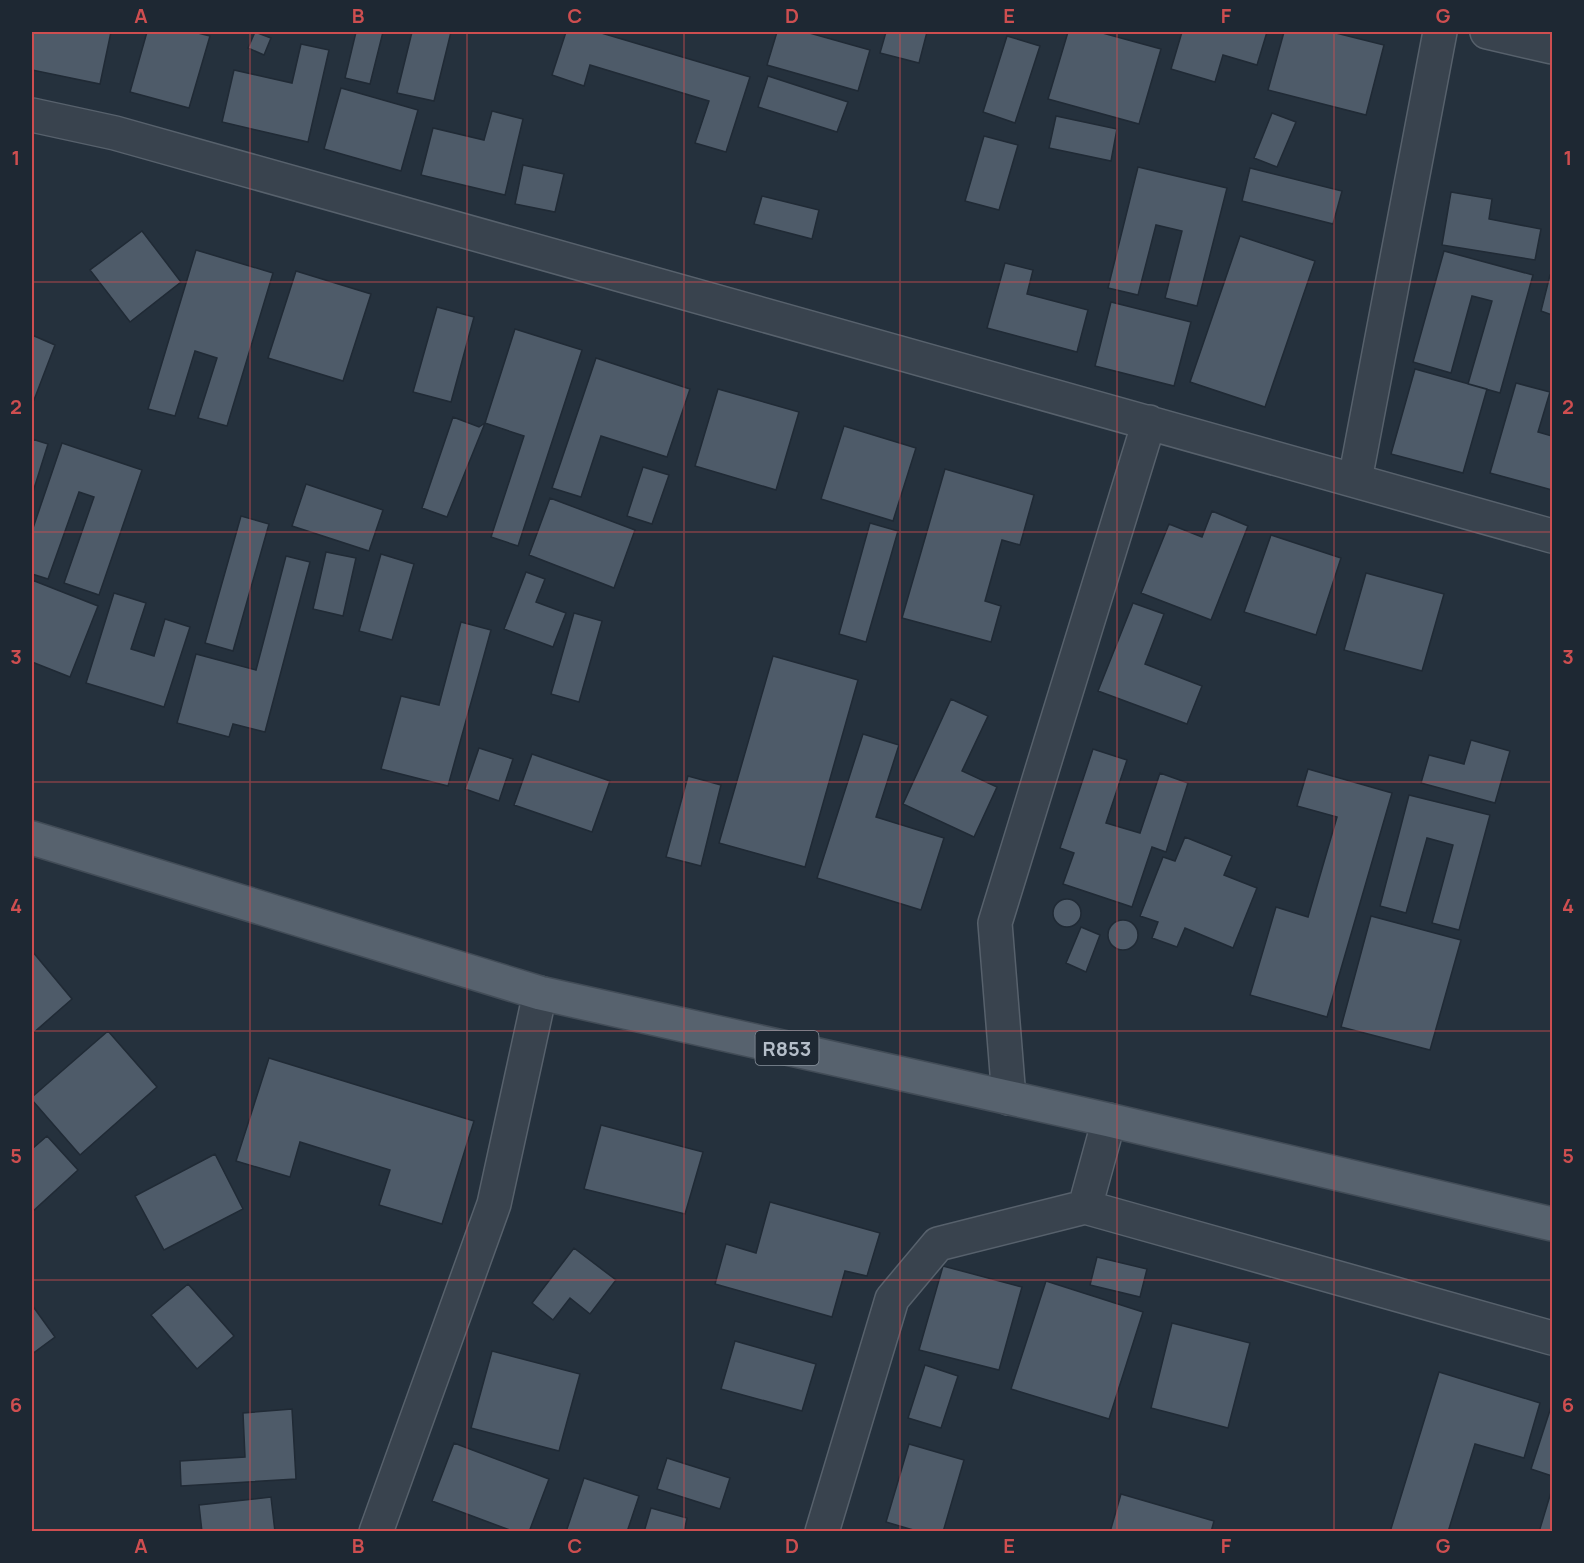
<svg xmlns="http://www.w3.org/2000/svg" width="1584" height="1563" font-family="Manrope,sans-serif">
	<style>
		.building { fill: #4e5b69; stroke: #202a35; stroke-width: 1.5 }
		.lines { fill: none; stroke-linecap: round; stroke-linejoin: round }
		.minor-casing { stroke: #57616c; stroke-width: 36 }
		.major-casing { stroke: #424c57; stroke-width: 36 }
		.minor { stroke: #39434e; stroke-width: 33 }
		.major { stroke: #57626e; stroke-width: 33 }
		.grid { fill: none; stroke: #ce4e50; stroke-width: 1.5; stroke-opacity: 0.55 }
		.labels { text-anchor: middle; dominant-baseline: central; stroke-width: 4.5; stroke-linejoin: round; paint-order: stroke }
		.shield { fill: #1e2833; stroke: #88919c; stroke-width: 1.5 }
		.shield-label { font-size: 20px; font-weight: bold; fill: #b5bec9 }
		.neatline { fill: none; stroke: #ce4e50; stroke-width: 2 }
		.grid-label { font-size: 20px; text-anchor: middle; font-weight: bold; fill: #ce4e50 }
	</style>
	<rect width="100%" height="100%" fill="#25313d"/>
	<path class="building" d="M 32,32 L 111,32 L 100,84 L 32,70 Z
		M 147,32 L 194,32 L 210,36 L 189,108 L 130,92 Z
		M 255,32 L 271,38 L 264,55 L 248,48 Z
		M 356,32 L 383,32 L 370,84 L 345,78 Z
		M 412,32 L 451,32 L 434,101 L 397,93 Z
		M 566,32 L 598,32 L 750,77 L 726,152 L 695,143 L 709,101 L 590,65 L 584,86 L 552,75 Z
		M 777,32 L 806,32 L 870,50 L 858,91 L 767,65 Z
		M 886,32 L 927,32 L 919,63 L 880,53 Z
		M 1068,32 L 1099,32 L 1161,49 L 1139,124 L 1048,99 Z
		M 1182,32 L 1267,32 L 1257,65 L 1223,55 L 1215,82 L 1171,69 Z
		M 1284,32 L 1332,32 L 1384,45 L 1366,115 L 1268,90 Z
		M 1007,36 L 1040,46 L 1015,123 L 983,112 Z
		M 301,44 L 329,50 L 308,142 L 222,122 L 234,70 L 292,83 Z
		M 768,76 L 848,102 L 837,132 L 758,107 Z
		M 341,88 L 418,110 L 401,171 L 324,149 Z
		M 492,111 L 523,119 L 505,195 L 421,175 L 433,128 L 484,140 Z
		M 1272,113 L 1296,122 L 1277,167 L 1254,158 Z
		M 1056,116 L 1117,129 L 1111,161 L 1049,148 Z
		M 984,136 L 1018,145 L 999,210 L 965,201 Z
		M 523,165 L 564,174 L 555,212 L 515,204 Z
		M 1138,167 L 1227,188 L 1197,306 L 1165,298 L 1182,231 L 1156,225 L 1138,295 L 1108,288 Z
		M 1250,168 L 1342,191 L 1333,224 L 1242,201 Z
		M 1451,192 L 1492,199 L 1489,219 L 1541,229 L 1535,260 L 1442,245 Z
		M 762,196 L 819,210 L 812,239 L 754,224 Z
		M 142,231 L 181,282 L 130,322 L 90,270 Z
		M 1240,236 L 1315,261 L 1265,407 L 1190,382 Z
		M 196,250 L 273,273 L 227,426 L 198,418 L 217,358 L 195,351 L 175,416 L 148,409 Z
		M 1444,251 L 1533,275 L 1500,393 L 1468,384 L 1492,301 L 1472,296 L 1451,373 L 1413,362 Z
		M 1005,263 L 1033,270 L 1027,294 L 1088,310 L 1077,352 L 987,328 Z
		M 296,271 L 371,294 L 343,381 L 268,358 Z
		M 1550,275 L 1552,275 L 1552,315 L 1541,311 Z
		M 1111,302 L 1191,322 L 1174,386 L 1095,366 Z
		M 437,307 L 474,317 L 451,402 L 413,392 Z
		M 515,329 L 582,350 L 518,546 L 491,537 L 524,436 L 485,423 Z
		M 32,335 L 55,345 L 34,400 L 32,399 Z
		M 596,358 L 690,389 L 667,457 L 601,436 L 581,497 L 552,488 Z
		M 1415,369 L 1487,389 L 1463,473 L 1391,454 Z
		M 1516,383 L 1550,392 L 1538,432 L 1552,436 L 1552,490 L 1490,473 Z
		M 718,389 L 799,412 L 776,490 L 695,466 Z
		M 453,417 L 479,427 L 485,423 L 447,517 L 422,508 Z
		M 844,426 L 916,448 L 893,521 L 821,499 Z
		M 32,439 L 48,444 L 32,495 Z
		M 62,443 L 142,470 L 99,595 L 64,583 L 94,497 L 79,492 L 48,579 L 32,574 L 32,531 Z
		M 643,467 L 669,475 L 652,524 L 627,516 Z
		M 945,469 L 1034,495 L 1020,545 L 1002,540 L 985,601 L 1001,606 L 991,642 L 902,618 Z
		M 306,484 L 383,510 L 369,551 L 292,526 Z
		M 550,498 L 635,530 L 614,588 L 529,555 Z
		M 1212,511 L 1248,526 L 1211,620 L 1141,593 L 1169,524 L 1202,537 Z
		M 241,516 L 269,524 L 233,651 L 205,643 Z
		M 870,523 L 898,531 L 866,642 L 839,634 Z
		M 1271,535 L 1341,558 L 1316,635 L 1244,612 Z
		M 326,552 L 356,558 L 343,616 L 313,609 Z
		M 381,554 L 414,564 L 392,640 L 359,631 Z
		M 286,556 L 310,562 L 265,732 L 233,724 L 229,737 L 177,723 L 196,654 L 256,670 Z
		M 526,572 L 545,579 L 536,602 L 566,613 L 553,647 L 504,629 Z
		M 1366,573 L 1444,594 L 1422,671 L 1344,650 Z
		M 32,580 L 98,606 L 70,677 L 32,662 Z
		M 114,593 L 146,603 L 131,649 L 154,656 L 165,619 L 190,627 L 164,707 L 86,683 Z
		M 1133,603 L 1164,614 L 1145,664 L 1202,686 L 1187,724 L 1098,691 Z
		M 574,613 L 602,621 L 579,702 L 551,694 Z
		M 461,622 L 491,630 L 448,786 L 381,769 L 401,696 L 439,705 Z
		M 773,656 L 858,680 L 805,867 L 719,843 Z
		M 951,699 L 988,716 L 962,771 L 997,787 L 974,837 L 903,804 Z
		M 863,734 L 899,745 L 876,817 L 944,838 L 921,910 L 817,878 Z
		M 1471,740 L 1510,751 L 1495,803 L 1421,783 L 1429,755 L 1464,764 Z
		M 479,748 L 513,759 L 499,801 L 465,789 Z
		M 1093,749 L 1127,760 L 1106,823 L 1140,833 L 1160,773 L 1188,783 L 1166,852 L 1152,847 L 1132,907 L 1063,884 L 1074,853 L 1060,848 Z
		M 532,754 L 610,781 L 592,832 L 514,805 Z
		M 1308,769 L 1392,793 L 1327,1017 L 1250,995 L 1276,907 L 1308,917 L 1337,817 L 1297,806 Z
		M 688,776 L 721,785 L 701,866 L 666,857 Z
		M 1409,795 L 1490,815 L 1459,930 L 1432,923 L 1453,845 L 1427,838 L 1406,913 L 1380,906 Z
		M 1185,837 L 1232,856 L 1224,875 L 1257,888 L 1233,948 L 1185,928 L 1177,947 L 1152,938 L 1158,922 L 1140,916 L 1163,857 L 1175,861 Z
		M1053 913a14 14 0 1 1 28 0a14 14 0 1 1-28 0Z
		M 1371,916 L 1461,940 L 1430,1050 L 1341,1027 Z
		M1108 935a15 15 0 1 1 30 0a15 15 0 1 1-30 0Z
		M 1081,927 L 1100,935 L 1086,972 L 1066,963 Z
		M 32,951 L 72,999 L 32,1034 Z
		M 108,1031 L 157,1087 L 80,1155 L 32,1100 L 32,1097 Z
		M 269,1058 L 474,1121 L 442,1224 L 379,1205 L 390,1170 L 300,1142 L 290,1177 L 236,1161 Z
		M 601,1125 L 703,1152 L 685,1214 L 584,1189 Z
		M 47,1136 L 78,1170 L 32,1212 L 32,1149 Z
		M 215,1154 L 243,1209 L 164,1250 L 135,1196 Z
		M 770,1202 L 880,1233 L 867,1276 L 845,1271 L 832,1317 L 715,1284 L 726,1244 L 756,1253 Z
		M 574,1248 L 616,1280 L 590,1314 L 570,1298 L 553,1320 L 532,1303 Z
		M 1097,1257 L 1147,1269 L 1140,1297 L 1090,1285 Z
		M 943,1266 L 1022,1287 L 999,1370 L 919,1350 Z
		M 1046,1281 L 1143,1312 L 1109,1419 L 1011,1389 Z
		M 188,1284 L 234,1336 L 197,1369 L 151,1315 Z
		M 32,1305 L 55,1337 L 32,1354 Z
		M 1172,1323 L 1250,1343 L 1228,1428 L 1151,1408 Z
		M 735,1341 L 816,1364 L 802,1411 L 721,1389 Z
		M 492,1351 L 580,1374 L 559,1451 L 471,1428 Z
		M 925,1365 L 958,1376 L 941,1428 L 908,1418 Z
		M 1439,1372 L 1540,1403 L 1524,1458 L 1475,1444 L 1448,1532 L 1390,1532 Z
		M 1552,1404 L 1552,1476 L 1531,1469 Z
		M 292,1409 L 296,1479 L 181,1486 L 180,1461 L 245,1457 L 243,1413 Z
		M 454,1443 L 549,1479 L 529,1532 L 515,1532 L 432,1501 Z
		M 909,1444 L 964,1460 L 943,1532 L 920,1532 L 886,1522 Z
		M 667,1458 L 730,1478 L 720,1509 L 657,1489 Z
		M 584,1478 L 639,1496 L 627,1532 L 566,1532 Z
		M 1552,1489 L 1552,1532 L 1539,1532 Z
		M 1121,1494 L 1214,1521 L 1211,1532 L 1110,1532 Z
		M 271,1497 L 275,1532 L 202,1532 L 199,1505 Z
		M 651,1508 L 687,1518 L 684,1532 L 644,1532 Z"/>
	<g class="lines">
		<defs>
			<path id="minor" d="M 1487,32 L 1552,47
				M 32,115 L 115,133 L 1552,536
				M 1355,480 L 1440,32
				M 1009,1098 L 995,923 L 1149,422
				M 1085,1207 L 1552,1338
				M 376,1532 L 494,1204 L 540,993
				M 822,1532 L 892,1299 L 938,1244 L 1085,1207 L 1109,1120"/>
			<path id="major" d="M 32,838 L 540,993 L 1109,1120 L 1552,1224"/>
		</defs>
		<use href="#minor" class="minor-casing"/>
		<use href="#major" class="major-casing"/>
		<use href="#minor" class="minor"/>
		<use href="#major" class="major"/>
	</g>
	<path class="grid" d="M 250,32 L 250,1532M 467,32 L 467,1532M 684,32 L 684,1532M 900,32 L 900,1532M 1117,32 L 1117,1532M 1334,32 L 1334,1532M 32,282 L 1552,282M 32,532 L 1552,532M 32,782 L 1552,782M 32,1031 L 1552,1031M 32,1280 L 1552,1280"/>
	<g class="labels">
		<rect class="shield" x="755.5" y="1031" width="63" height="34" rx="4.5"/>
		<g class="shield-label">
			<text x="787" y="1048">R853</text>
		</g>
	</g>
	<rect width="1584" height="1563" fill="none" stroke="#1e2833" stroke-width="66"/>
	<rect x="33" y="33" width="1518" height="1497" class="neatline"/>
	<g class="grid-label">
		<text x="141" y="23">A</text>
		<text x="358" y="23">B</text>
		<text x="575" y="23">C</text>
		<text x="792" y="23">D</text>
		<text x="1009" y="23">E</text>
		<text x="1226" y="23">F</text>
		<text x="1443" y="23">G</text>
		<text x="16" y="165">1</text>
		<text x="1568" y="165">1</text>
		<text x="16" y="414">2</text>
		<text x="1568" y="414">2</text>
		<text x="16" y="664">3</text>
		<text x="1568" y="664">3</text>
		<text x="16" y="913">4</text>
		<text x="1568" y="913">4</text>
		<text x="16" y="1163">5</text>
		<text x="1568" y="1163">5</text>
		<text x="16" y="1412">6</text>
		<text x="1568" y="1412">6</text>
		<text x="141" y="1553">A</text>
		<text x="358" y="1553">B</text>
		<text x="575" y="1553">C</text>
		<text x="792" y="1553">D</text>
		<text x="1009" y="1553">E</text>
		<text x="1226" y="1553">F</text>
		<text x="1443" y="1553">G</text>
	</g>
</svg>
